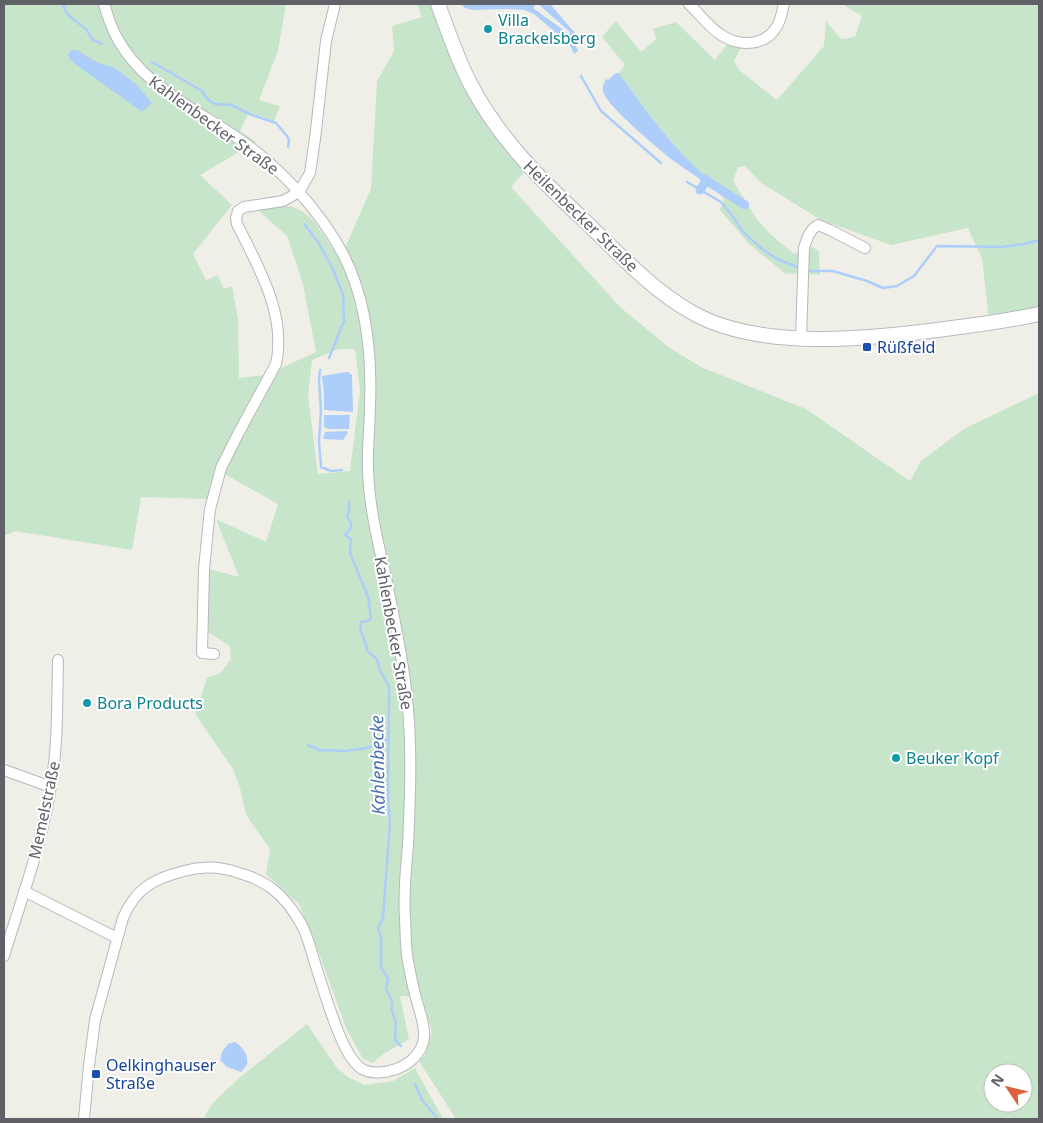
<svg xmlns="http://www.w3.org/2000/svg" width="1043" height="1123" font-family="'Noto Sans',sans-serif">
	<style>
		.green { fill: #c6e5ca; fill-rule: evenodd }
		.water { fill: #adcefa }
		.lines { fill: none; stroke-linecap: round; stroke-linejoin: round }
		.stream { stroke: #adcefa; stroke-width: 2.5 }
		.canal { stroke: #adcefa; stroke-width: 9 }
		.minor-casing { stroke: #b7b8bd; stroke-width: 12 }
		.secondary-casing { stroke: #b8bac0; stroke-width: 16 }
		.minor { stroke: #fff; stroke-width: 10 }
		.secondary { stroke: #fff; stroke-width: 14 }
		.culture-dot { fill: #0f9aa8; stroke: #fff; stroke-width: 2 }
		.transit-dot { fill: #1a4fb4; stroke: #fff; stroke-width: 2 }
		.labels { text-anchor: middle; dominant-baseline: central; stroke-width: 4; stroke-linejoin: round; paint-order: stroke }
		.culture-label { font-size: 16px; fill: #0d838f; stroke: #fff; text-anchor: start }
		.street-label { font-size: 16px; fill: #5f6166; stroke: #fff }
		.transit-label { font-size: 16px; fill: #164399; stroke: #fff; text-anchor: start }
		.water-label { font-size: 18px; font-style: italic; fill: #4d71b4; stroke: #fff }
	</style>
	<rect width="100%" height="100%" fill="#f0efe7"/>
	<path class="green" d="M 4,4 L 286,4 L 278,51 L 259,100 L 280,106 L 274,121 L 249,112 L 240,131 L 256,142 L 200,175 L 232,205 L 193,254 L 206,280 L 218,275 L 224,289 L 232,286 L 238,320 L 239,378 L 266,375 L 316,352 L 303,284 L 287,236 L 258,210 C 266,209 274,206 282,206 C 313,205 324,240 340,259 L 371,189 L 377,81 L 394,51 L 392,26 L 422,17 L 417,4 L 431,4 L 461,81 L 486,123 L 497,139 L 524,172 L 511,187 L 621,308 L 670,348 L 701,367 L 806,409 L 910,481 L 921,461 L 964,429 L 1039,393 L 1039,1119 L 456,1119 L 419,1061 L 425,1055 L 432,1032 L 422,997 L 400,996 L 409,1039 L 382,1055 L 373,1063 L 363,1059 L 347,1030 L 319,953 L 299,904 L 266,874 L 270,849 L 246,815 L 240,788 L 233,769 L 195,714 L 207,678 L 221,673 L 231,659 L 230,646 L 206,631 L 209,569 L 239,577 L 216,519 L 266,542 L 278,504 L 219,471 L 207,499 L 141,497 L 132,550 L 15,531 L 4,536 ZM 339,349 L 355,349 L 360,391 L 350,471 L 318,474 L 308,396 L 312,360 ZM 993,1073 L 1023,1073 L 1023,1103 L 993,1103 Z
		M 842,4 L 1039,4 L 1039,309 L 989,319 L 982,258 L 968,228 L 891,245 L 821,220 L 761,183 L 745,166 L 738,167 L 733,181 L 756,218 L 769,233 L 794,254 L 808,245 L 819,251 L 820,275 L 800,273 L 786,274 L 749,244 L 720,210 L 724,199 L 706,177 L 694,167 L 660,129 L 641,104 L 619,73 L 625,65 L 602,37 L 616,21 L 641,52 L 656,39 L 653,29 L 676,22 L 715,60 L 728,43 L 741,47 L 734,61 L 739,70 L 777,100 L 824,46 L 826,21 L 841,39 L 855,37 L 862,16 Z
		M 307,1024 L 337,1068 L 348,1077 L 364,1085 L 393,1081 L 415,1068 L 443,1119 L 206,1119 L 205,1116 L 212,1104 L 239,1078 Z"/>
	<path class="water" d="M 461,4 L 525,4 L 531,5 L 532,4 L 536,4 L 533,8 L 569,34 L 570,32 L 538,4 L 550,4 L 575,33 L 572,38 L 578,51 L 574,54 L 567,39 L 555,32 L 534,14 L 524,10 L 507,9 L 472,10 L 465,8 Z
		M 71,50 L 77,50 L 98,63 L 113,67 L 136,84 L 152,103 L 142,112 L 71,61 L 68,55 Z
		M 616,73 L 619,73 C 645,110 672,147 706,177 L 703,181 C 693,174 682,167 671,159 C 659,149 604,104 603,91 C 602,87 604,83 606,79 L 608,80 Z
		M 346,372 L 348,372 L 352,375 L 353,412 L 324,410 L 324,394 L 322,376 Z
		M 325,415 L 350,415 L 349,429 L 329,429 L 324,427 L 324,416 Z
		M 347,431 L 348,432 L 343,440 L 323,439 L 325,432 Z
		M 235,1042 C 242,1046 249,1055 247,1065 C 246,1066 242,1071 241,1072 L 227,1067 L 220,1060 L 222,1052 L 228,1044 Z"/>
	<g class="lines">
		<path class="stream" d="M 64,4 L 63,6 L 68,15 L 86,29 L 93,40 L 102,44
			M 152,62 L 202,91 L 205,96 L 210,101 L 215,104 L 231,105 L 252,115 L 276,123 L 287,136 L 289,140 L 288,147
			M 581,76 L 601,111 L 661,163
			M 687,182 L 721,202 L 731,214 L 743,232 L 761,248 L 777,259 L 800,268
			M 304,224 L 318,242 L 332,267 L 343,294 L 344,321 L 329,358
			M 805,270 L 811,271 L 833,271 L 867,281 L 883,288 L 897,286 L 914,276 L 937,246 L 1002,247 L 1024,244 L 1039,240
			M 320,370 L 319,379 L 321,410 L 319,442 L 321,467 L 331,471 L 342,470
			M 349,502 L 349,511 L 347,516 L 351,523 L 351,528 L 345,535 L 351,539 L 350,553 L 368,597 L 371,618 L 368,621 L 361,622 C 358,633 367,640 367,651 L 377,659 L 380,671 L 388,684 L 389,688 L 388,799 L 390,822 L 383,918 L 378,928 L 381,938 L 381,967 L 388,979 L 386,989 L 392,1001 L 392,1011 L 396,1023 L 395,1040 L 401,1046
			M 308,745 L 320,750 L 345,751 L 367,748 L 388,739
			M 415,1084 L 422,1100 L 438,1119"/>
		<path class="canal" d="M 704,179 L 745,205
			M 700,190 L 706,181"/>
		<defs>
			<path id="minor" d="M 689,4 C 700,14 710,29 723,36 C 741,47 766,46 777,26 C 781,20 782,11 784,4
				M 801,338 L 804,248 C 807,239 809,230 818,225 L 830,230 L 865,248
				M 214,654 L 202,653 L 204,569 L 210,509 L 221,468 L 238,434 L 276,364 C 287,315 258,266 237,224 L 236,218 L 238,211 L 244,207 L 283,201 L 299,192 L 310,173 L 315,139 L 326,41 L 335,4
				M 4,770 L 51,787
				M 24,891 L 117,938
				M 4,956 C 21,900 42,844 51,786 C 58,745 57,702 58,660
				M 84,1119 L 89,1066 L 95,1020 L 123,918 C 136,888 153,879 184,871 C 202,866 222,867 239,873 C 268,881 285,896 300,922 C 307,933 310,947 314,960 C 323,988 331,1017 343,1043 C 348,1053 353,1063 362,1069 C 371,1074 384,1073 393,1070 C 408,1066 423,1053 424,1037 C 425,1024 419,1010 416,998 C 413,987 411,977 409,966 C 405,951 406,934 405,918 C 403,894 406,869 408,845 C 410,800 412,754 408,708 C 404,663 394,618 385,573 C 377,539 369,504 368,470 C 367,448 370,427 370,405 C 372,354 367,302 344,256 C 320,210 279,166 236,137 C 192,107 140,84 115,34 C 110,24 107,14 104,4"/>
			<path id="secondary" d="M 438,4 C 448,31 457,59 471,85 C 499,139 542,181 586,222 C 619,254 652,290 693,313 C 761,351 870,339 945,329 C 977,325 1008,321 1039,314"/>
		</defs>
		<use href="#minor" class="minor-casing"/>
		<use href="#secondary" class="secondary-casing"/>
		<use href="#minor" class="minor"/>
		<use href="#secondary" class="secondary"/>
	</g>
	<g class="culture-dot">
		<circle cx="488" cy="29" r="5"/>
		<circle cx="87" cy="703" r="5"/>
		<circle cx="896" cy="758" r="5"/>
	</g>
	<g class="transit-dot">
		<rect x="862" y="342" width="10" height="10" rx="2.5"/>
		<rect x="91" y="1069" width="10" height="10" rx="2.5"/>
	</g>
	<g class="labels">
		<g class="culture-label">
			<text x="498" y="20">Villa<tspan x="498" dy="18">Brackelsberg</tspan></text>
			<text x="97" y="703">Bora Products</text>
			<text x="906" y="758">Beuker Kopf</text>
		</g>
		<g class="street-label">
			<text transform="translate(214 125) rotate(36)">Kahlenbecker Straße</text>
			<text transform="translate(581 216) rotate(44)">Heilenbecker Straße</text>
			<text transform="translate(394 633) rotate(80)">Kahlenbecker Straße</text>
			<text transform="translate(44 810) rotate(-78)">Memelstraße</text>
		</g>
		<g class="transit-label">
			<text x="877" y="347">Rüßfeld</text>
			<text x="106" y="1065">Oelkinghauser<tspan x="106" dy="18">Straße</tspan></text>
		</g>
		<g class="water-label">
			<text transform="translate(377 765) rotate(-91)">Kahlenbecke</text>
		</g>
	</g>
	<rect width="1043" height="1123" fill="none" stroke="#5f6166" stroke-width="10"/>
	<g transform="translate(1008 1088) rotate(305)"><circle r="24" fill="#ffffff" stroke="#bfc0c2"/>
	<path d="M0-4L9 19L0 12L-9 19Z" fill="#de613e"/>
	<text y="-8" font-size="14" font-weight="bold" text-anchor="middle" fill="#5f6166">N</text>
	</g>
</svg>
